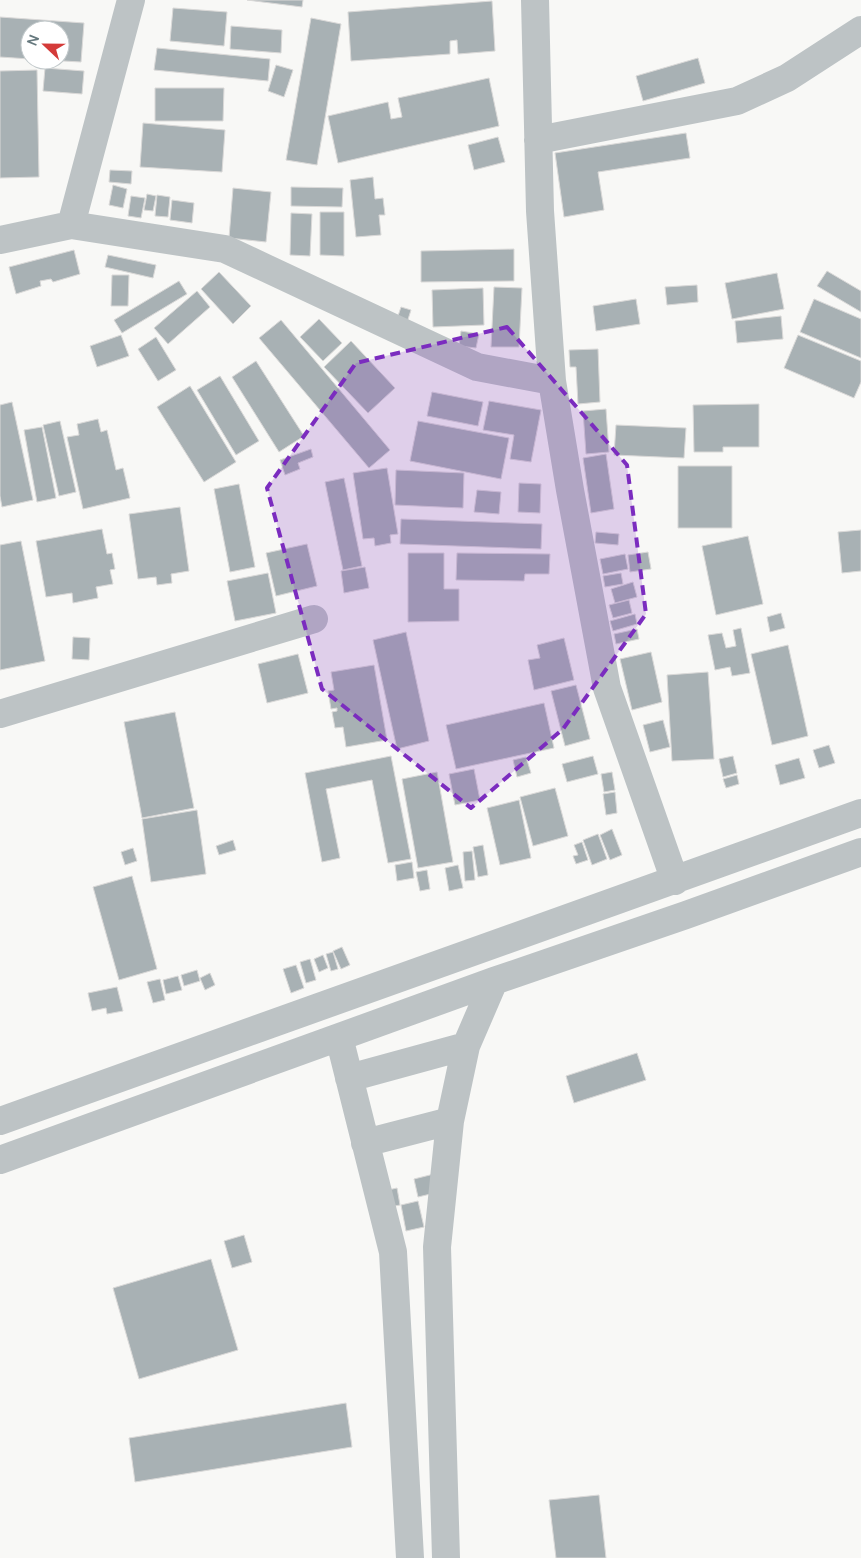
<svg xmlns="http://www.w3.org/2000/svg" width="861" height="1558" font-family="Manrope,sans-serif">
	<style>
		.building { fill: #a8b1b4; stroke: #dad9d8 }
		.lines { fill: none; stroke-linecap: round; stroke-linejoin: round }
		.minor { stroke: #bdc3c5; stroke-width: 28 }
		.marked { fill: #7b2cbf; fill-opacity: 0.2; stroke: #7b2cbf; stroke-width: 4; stroke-dasharray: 10 6; stroke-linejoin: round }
	</style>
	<rect width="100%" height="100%" fill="#f8f8f6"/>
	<path class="building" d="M 247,0 L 303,0 L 302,7 Z
		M 492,1 L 495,51 L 458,54 L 457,40 L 450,41 L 450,54 L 351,61 L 348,12 Z
		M 173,8 L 227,12 L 224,46 L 170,41 Z
		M 0,17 L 84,23 L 81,62 L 46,60 L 60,60 L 60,30 L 30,30 L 30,59 L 0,57 Z
		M 311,18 L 341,24 L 317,165 L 286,160 Z
		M 231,26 L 282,30 L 281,53 L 230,49 Z
		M 157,48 L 270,59 L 268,81 L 154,70 Z
		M 698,58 L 705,83 L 643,101 L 636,76 Z
		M 276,65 L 293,70 L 284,97 L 268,91 Z
		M 45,68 L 84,71 L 82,94 L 43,91 Z
		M 37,70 L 39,177 L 0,178 L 0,71 Z
		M 489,78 L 499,126 L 338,163 L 328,116 L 388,102 L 391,119 L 402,117 L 398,98 Z
		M 155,88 L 224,88 L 223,121 L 155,121 Z
		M 143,123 L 225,130 L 222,172 L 140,167 Z
		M 686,133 L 690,158 L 598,172 L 604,210 L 564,217 L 555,153 Z
		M 498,137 L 505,162 L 474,170 L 468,145 Z
		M 110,170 L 132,171 L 131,184 L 109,182 Z
		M 373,177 L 375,199 L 383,198 L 385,215 L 379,215 L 381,235 L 356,237 L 350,180 Z
		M 113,185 L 127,189 L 123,208 L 109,205 Z
		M 291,187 L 343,188 L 342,207 L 291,206 Z
		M 233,188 L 271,192 L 266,242 L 229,238 Z
		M 147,194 L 156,196 L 153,211 L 144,210 Z
		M 157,195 L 170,197 L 168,217 L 155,216 Z
		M 131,196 L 145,198 L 141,218 L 128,216 Z
		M 172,200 L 194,203 L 192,223 L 170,220 Z
		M 320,212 L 344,212 L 344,256 L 320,255 Z
		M 291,213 L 312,214 L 310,256 L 290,255 Z
		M 514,249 L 514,281 L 421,282 L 421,251 Z
		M 74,250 L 80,274 L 53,282 L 51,279 L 40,281 L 41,286 L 16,294 L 9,267 Z
		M 108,255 L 156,265 L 153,278 L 105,267 Z
		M 827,271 L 861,291 L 861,312 L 817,286 Z
		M 219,272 L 251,306 L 233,324 L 201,289 Z
		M 777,273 L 784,309 L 732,319 L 725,283 Z
		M 112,275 L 129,275 L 128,306 L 111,306 Z
		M 179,281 L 187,294 L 122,333 L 114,320 Z
		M 697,285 L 698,302 L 667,305 L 665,287 Z
		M 494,287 L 522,288 L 519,347 L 491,347 Z
		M 483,288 L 484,325 L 433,327 L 432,290 Z
		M 197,291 L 210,307 L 168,344 L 154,328 Z
		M 636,299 L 640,324 L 596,331 L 593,306 Z
		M 814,299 L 861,319 L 861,358 L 800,332 Z
		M 401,307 L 411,310 L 404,332 L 394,328 Z
		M 781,316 L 783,339 L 737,343 L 735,321 Z
		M 319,319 L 342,343 L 323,361 L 300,337 Z
		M 281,320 L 390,450 L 369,468 L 259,338 Z
		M 461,331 L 479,334 L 476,348 L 459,346 Z
		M 121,335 L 129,356 L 97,367 L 90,346 Z
		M 798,335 L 861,361 L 861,382 L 854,398 L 784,368 Z
		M 156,337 L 176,370 L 158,381 L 138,349 Z
		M 351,341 L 395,388 L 368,413 L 324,367 Z
		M 598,349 L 600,402 L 578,404 L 576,367 L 570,367 L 569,350 Z
		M 256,361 L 304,436 L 279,452 L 232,377 Z
		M 220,376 L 259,441 L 236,455 L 197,390 Z
		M 190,386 L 236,462 L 204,482 L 157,407 Z
		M 432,392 L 483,402 L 478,426 L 427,416 Z
		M 489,401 L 541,410 L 531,462 L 510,459 L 514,435 L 483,430 Z
		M 12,402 L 33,500 L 2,507 L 0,496 L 0,405 Z
		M 759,404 L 759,447 L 723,447 L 723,452 L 694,452 L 693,405 Z
		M 606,409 L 609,452 L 586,454 L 583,411 Z
		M 98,419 L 101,432 L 107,430 L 116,470 L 123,468 L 130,498 L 83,509 L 67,437 L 79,435 L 77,424 Z
		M 60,421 L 76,492 L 59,496 L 43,425 Z
		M 418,421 L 509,438 L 501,479 L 410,461 Z
		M 616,425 L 686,428 L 684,458 L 614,455 Z
		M 42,427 L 56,498 L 37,502 L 24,430 Z
		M 311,449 L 313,457 L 298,463 L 300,469 L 285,475 L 280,460 Z
		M 606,454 L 614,509 L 591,513 L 583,458 Z
		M 678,466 L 732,466 L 732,528 L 678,528 Z
		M 387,468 L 398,534 L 390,535 L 391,543 L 375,546 L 374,538 L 363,539 L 353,473 Z
		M 396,470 L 464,473 L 463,508 L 395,505 Z
		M 344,478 L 362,566 L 343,570 L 325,482 Z
		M 519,483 L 541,484 L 540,513 L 518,512 Z
		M 239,484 L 255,567 L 230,572 L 214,489 Z
		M 477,490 L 501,492 L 499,514 L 474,512 Z
		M 180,507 L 189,571 L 171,574 L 172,583 L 157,585 L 156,577 L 138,579 L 129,514 Z
		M 401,519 L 542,524 L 541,549 L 400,544 Z
		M 102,529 L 107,554 L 112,553 L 115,569 L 110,570 L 113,584 L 96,587 L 98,598 L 73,603 L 72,593 L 46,597 L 36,541 Z
		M 861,530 L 861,571 L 842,573 L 838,532 Z
		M 596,532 L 619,534 L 618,545 L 595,543 Z
		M 748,536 L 763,604 L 716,615 L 702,546 Z
		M 21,541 L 45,661 L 0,670 L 0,545 Z
		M 307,544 L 317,586 L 276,596 L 266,553 Z
		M 648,552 L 651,569 L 630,572 L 628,555 Z
		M 408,553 L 444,553 L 444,589 L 459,589 L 459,621 L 408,622 Z
		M 457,553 L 550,554 L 549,574 L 525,574 L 524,581 L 456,580 Z
		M 625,554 L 628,569 L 603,574 L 600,559 Z
		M 365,567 L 369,588 L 344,593 L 341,571 Z
		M 268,573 L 276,613 L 235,621 L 227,581 Z
		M 621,573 L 623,584 L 605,587 L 603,576 Z
		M 633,582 L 637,597 L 615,603 L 611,589 Z
		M 629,600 L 632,613 L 613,618 L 609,605 Z
		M 781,613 L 785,628 L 770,632 L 767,617 Z
		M 635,614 L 637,624 L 613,631 L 610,621 Z
		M 741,628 L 750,673 L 732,676 L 730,667 L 715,670 L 708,635 L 722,633 L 726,648 L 736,646 L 733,630 Z
		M 637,629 L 639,639 L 616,644 L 614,634 Z
		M 406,632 L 429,741 L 397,749 L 373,640 Z
		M 73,637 L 90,638 L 89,660 L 72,659 Z
		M 564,638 L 574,680 L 534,690 L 528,660 L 540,658 L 537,645 Z
		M 788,645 L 808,736 L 772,745 L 751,654 Z
		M 651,652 L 662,702 L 632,710 L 620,659 Z
		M 298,654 L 308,693 L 267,703 L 258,664 Z
		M 374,665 L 387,740 L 346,747 L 343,727 L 335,728 L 332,712 L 337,711 L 337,708 L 331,709 L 328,691 L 334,690 L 331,672 Z
		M 708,672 L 714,759 L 672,761 L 667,675 Z
		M 576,685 L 590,739 L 565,746 L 551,691 Z
		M 544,703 L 554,748 L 456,769 L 446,725 Z
		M 175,712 L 194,808 L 142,818 L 124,722 Z
		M 663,720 L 670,747 L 650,752 L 643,725 Z
		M 829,745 L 835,763 L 819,768 L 813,750 Z
		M 391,756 L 411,859 L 388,863 L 372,780 L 326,789 L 340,858 L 322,862 L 305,773 Z
		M 593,756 L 598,774 L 567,782 L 562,764 Z
		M 733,756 L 737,773 L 723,777 L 719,759 Z
		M 526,757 L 531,773 L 517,777 L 513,760 Z
		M 799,758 L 805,778 L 780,785 L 775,765 Z
		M 474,769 L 480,800 L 455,805 L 449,774 Z
		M 437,772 L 453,862 L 418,868 L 402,779 Z
		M 612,772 L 615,790 L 604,792 L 601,774 Z
		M 737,775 L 739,784 L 726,788 L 723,779 Z
		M 555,788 L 568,836 L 533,846 L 520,797 Z
		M 615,792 L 617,813 L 606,815 L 603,794 Z
		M 519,800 L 531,858 L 500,865 L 487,808 Z
		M 197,810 L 206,874 L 151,882 L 142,819 Z
		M 612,829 L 622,855 L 610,860 L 600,835 Z
		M 598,834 L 607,859 L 592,865 L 583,840 Z
		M 233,840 L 236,850 L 219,855 L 216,846 Z
		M 582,842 L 588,860 L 576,864 L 573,856 L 578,855 L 574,845 Z
		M 483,845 L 488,875 L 478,877 L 473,847 Z
		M 133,848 L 137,861 L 125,865 L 121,852 Z
		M 472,851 L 475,880 L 465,881 L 463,852 Z
		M 412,862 L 414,878 L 397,881 L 395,865 Z
		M 458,865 L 463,888 L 449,891 L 445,868 Z
		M 427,870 L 430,889 L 420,891 L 416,872 Z
		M 132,876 L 157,969 L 119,980 L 93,887 Z
		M 342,947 L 350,965 L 341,969 L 333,951 Z
		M 333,952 L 338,969 L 331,971 L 326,954 Z
		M 323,955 L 328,968 L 319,972 L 314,959 Z
		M 310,959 L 316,980 L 306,983 L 300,962 Z
		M 296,965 L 304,988 L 291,993 L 283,969 Z
		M 197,970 L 200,981 L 184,986 L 181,975 Z
		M 210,973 L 215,985 L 205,990 L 200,978 Z
		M 178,976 L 182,990 L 166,994 L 163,980 Z
		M 160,979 L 165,1000 L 153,1003 L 147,982 Z
		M 117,987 L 123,1011 L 107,1014 L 106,1008 L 92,1011 L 88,993 Z
		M 637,1053 L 646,1080 L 574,1103 L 566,1076 Z
		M 438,1173 L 443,1191 L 418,1197 L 414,1179 Z
		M 397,1188 L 400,1205 L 373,1210 L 370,1194 Z
		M 418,1201 L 424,1227 L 406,1231 L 401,1205 Z
		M 244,1235 L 252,1262 L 232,1268 L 224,1241 Z
		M 211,1259 L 238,1350 L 139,1379 L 113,1288 Z
		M 346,1403 L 352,1447 L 135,1482 L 129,1438 Z
		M 599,1495 L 606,1558 L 556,1558 L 549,1500 Z"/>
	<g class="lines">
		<path class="minor" d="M 535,0 L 540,211 L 552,381 L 570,490 L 607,688 L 675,881
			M 538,140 L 737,101 L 787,78 L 861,30
			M 71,225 L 131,0
			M 0,240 L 71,225 L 225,249 L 477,367 L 552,381
			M 0,714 L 314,619
			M 339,1037 L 393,1252 L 410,1558
			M 349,1078 L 466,1046
			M 0,1121 L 861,813
			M 365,1143 L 450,1121
			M 0,1160 L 494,981 L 686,915 L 861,852
			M 446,1558 L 437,1247 L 450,1121 L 466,1046 L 494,981"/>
	</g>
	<path class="marked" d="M 507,327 L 627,465 L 646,614 L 563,729 L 471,808 L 322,689 L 267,488 L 356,363 Z"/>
	<g transform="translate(45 45) rotate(292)"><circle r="24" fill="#ffffff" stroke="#c2c9cb"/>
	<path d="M0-4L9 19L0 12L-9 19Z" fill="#d43b39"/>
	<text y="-8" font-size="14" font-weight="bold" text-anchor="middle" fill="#66797e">N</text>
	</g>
</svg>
